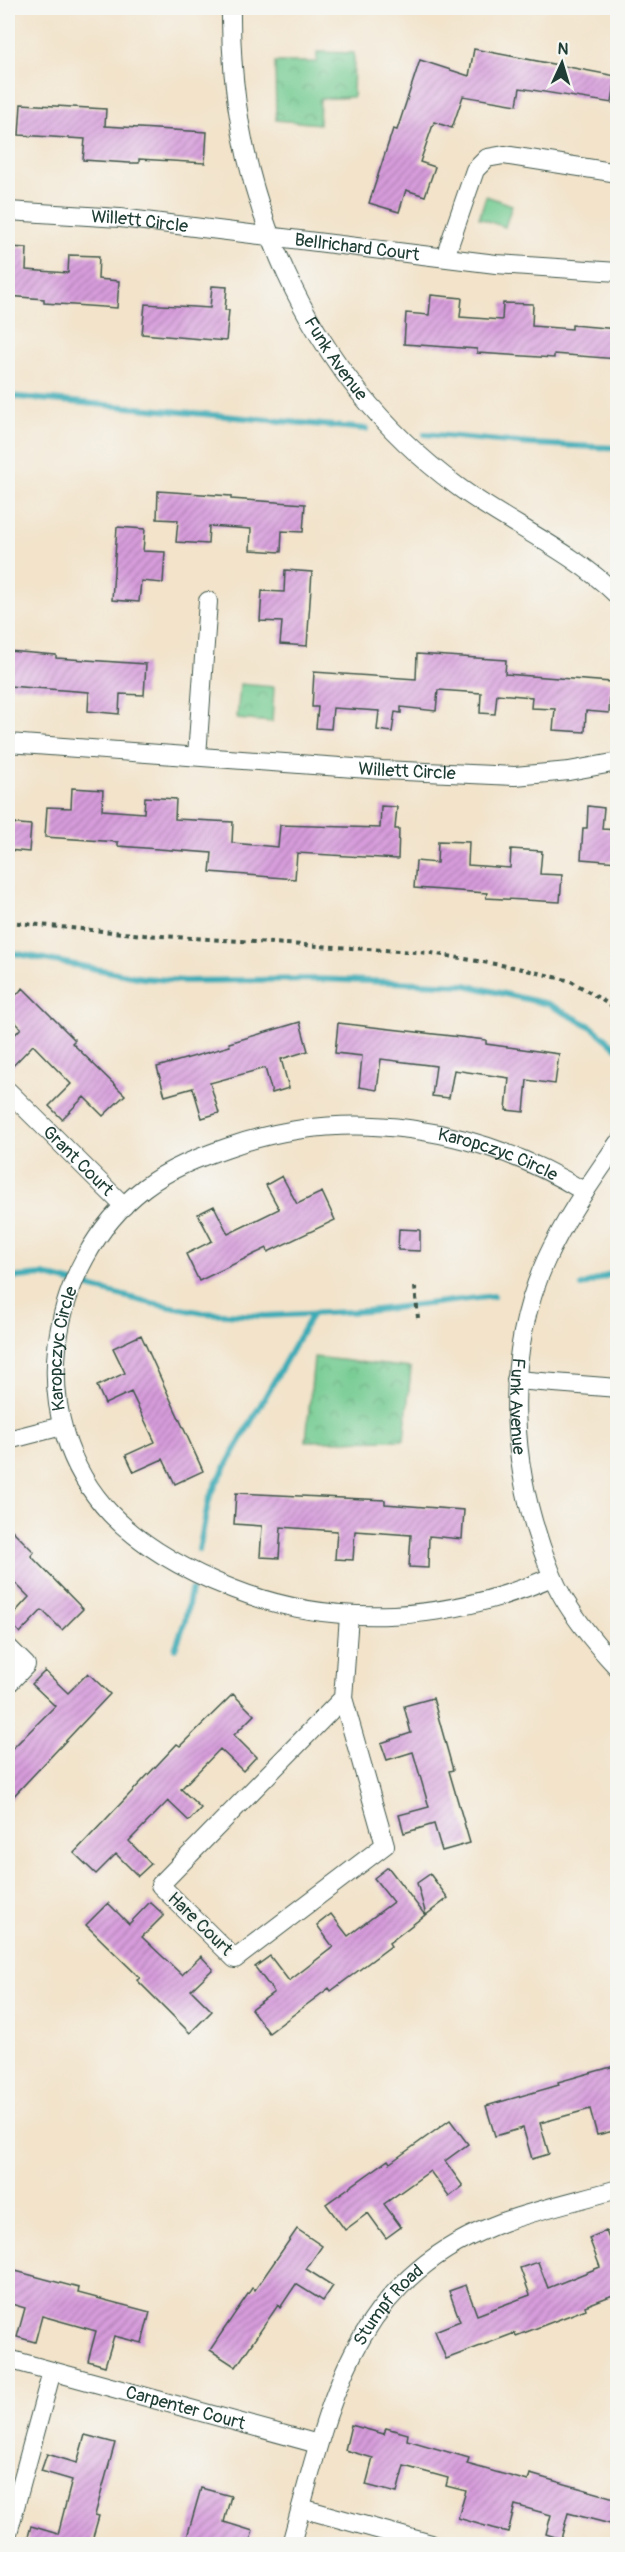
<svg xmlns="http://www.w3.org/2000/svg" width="625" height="2552" font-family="Pangolin,sans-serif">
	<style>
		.park { fill: url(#park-crowns); stroke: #498462; stroke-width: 1.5 }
		.pitch { fill: #73cb91; stroke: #498462; stroke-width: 1.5 }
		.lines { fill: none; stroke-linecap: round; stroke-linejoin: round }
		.stream { stroke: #3aabb6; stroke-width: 6 }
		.building { fill: url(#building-hatch) }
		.minor-casing { stroke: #3f564a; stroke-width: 20 }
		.path { stroke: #3f564a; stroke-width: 4; stroke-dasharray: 4.5 4.5; stroke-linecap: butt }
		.minor { stroke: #fff; stroke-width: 18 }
		.labels { text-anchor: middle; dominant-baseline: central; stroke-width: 4.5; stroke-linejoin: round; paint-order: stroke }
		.street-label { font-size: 18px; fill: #1f3d34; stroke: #f6f6f2 }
	</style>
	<defs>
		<pattern id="park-crowns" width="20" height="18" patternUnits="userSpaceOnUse" patternTransform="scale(1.5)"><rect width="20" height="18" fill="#73cb91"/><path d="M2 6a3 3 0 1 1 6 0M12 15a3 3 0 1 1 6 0" fill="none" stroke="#5ea677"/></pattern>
		<pattern id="building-hatch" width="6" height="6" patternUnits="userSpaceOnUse" patternTransform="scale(1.5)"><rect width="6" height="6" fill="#d79cdc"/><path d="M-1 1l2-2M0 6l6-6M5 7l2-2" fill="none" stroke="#ae80b3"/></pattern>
	</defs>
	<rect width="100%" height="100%" fill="#f6f6f2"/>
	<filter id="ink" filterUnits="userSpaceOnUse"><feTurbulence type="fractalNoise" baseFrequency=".0167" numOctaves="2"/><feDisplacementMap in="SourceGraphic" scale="12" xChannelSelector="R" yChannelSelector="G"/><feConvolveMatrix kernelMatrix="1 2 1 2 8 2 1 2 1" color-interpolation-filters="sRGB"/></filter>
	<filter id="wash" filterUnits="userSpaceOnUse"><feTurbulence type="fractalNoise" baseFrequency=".008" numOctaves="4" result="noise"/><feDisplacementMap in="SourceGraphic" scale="24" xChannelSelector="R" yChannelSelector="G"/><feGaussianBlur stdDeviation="1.35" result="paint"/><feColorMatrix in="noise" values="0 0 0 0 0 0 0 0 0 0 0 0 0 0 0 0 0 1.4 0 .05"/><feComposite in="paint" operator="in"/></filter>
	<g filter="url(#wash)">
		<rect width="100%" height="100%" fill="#f2e3ca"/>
		<path class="park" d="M 317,52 L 354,53 L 353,97 L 320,99 L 319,124 L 276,120 L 275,62 L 317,62 Z
			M 240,684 L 274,687 L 272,722 L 237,719 Z
			M 314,1357 L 411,1368 L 404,1440 L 306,1441 Z"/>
		<path class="pitch" d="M 486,196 L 512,205 L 505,227 L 479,218 Z"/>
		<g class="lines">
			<path class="stream" d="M 8,396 L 366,429
				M 425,434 L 531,444 L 618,448
				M 8,952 L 143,978 L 184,981 L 317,979 L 465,985 L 548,1004 L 592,1027 L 618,1049
				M 8,1281 L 17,1277 L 43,1275 L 151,1303 L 203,1313 L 265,1316 L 367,1311 L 494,1296
				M 582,1286 L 618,1271
				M 199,1550 L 209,1499 L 217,1482 L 312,1314
				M 175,1649 L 185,1621 L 191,1590"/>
		</g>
		<g id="blocks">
			<path class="building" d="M 474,49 L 616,76 L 612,103 L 520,88 L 517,105 L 463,96 L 452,128 L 434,122 L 420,162 L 435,167 L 425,196 L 406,190 L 399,212 L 369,203 L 393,129 L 397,130 L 420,60 L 469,76 Z
				M 21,104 L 106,109 L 105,126 L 207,132 L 205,163 L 139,159 L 139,163 L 129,163 L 83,160 L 85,139 L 19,135 Z
				M 8,247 L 27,248 L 26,270 L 68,273 L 69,255 L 99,256 L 98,279 L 119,281 L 117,308 L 44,303 L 44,299 L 8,296 Z
				M 212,286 L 227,287 L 225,310 L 229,310 L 226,341 L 142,334 L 145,304 L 210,308 Z
				M 431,295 L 462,298 L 460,317 L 502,320 L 503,303 L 533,304 L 532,326 L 572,329 L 572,325 L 618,329 L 618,359 L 554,354 L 554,358 L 477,353 L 477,349 L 404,344 L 406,313 L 429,315 Z
				M 158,491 L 231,496 L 231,499 L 305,504 L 303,532 L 282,531 L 281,552 L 250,550 L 251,529 L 209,526 L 208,544 L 176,542 L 178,520 L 157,519 Z
				M 117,527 L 145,529 L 143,551 L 165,552 L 163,583 L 141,581 L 139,602 L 112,600 Z
				M 285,570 L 312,572 L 307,646 L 280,644 L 282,622 L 260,621 L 262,591 L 284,592 Z
				M 8,651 L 56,655 L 56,658 L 146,664 L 144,695 L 120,694 L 119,714 L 88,711 L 89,692 L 8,686 Z
				M 417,654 L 506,660 L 505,674 L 611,682 L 609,713 L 586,711 L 585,732 L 553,730 L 555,709 L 531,708 L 532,697 L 497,694 L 495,714 L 480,713 L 481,693 L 438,690 L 436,711 L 401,707 L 401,713 L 395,712 L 392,732 L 377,730 L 379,711 L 333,708 L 331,729 L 316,728 L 318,707 L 312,707 L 314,672 L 416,679 Z
				M 72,788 L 103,790 L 102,810 L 144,813 L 145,797 L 176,799 L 175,819 L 233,822 L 232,843 L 278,847 L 280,825 L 380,828 L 381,806 L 397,807 L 395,829 L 399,829 L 398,859 L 297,853 L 295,879 L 210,872 L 212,853 L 118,846 L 118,842 L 45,837 L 47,807 L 71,808 Z
				M 588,806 L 604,808 L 602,829 L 618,830 L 618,862 L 581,859 L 583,828 L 587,828 Z
				M 8,823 L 31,825 L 29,852 L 8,850 Z
				M 438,841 L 469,842 L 468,865 L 510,868 L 511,849 L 542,851 L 540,874 L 562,875 L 560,902 L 486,898 L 487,893 L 414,888 L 416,861 L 437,863 Z
				M 23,988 L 75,1040 L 72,1043 L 125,1095 L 103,1116 L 84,1097 L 62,1119 L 49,1106 L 71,1084 L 33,1045 L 8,1071 L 8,1042 L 21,1028 L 8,1015 L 8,1003 Z
				M 300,1022 L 308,1051 L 281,1059 L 289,1088 L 272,1093 L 265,1068 L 210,1083 L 219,1113 L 202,1118 L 193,1088 L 165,1096 L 157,1067 L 230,1046 L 229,1043 Z
				M 338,1023 L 486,1040 L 486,1044 L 559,1054 L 555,1084 L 527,1080 L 524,1112 L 506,1110 L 509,1078 L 454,1070 L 449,1098 L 432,1096 L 436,1066 L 381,1059 L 377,1090 L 359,1087 L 362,1056 L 335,1053 Z
				M 282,1176 L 297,1204 L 322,1192 L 335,1220 L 268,1252 L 267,1248 L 199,1281 L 186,1254 L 212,1241 L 198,1214 L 214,1206 L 228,1234 L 279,1209 L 266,1185 Z
				M 399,1229 L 420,1230 L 420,1251 L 398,1250 Z
				M 141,1335 L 203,1471 L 175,1484 L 163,1459 L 134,1472 L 126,1455 L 155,1442 L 131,1392 L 105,1404 L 97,1386 L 125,1373 L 113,1348 Z
				M 236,1493 L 385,1500 L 385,1504 L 464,1510 L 462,1539 L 429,1536 L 428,1568 L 409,1567 L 411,1535 L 355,1531 L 353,1560 L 335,1559 L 337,1531 L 281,1527 L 279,1558 L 260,1557 L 262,1526 L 234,1524 Z
				M 8,1526 L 34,1552 L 31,1556 L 83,1609 L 62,1630 L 42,1610 L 20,1633 L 8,1620 L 29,1597 L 8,1576 Z
				M 45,1671 L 68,1693 L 88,1673 L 110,1694 L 8,1802 L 8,1753 L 55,1706 L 32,1684 Z
				M 233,1694 L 254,1715 L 234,1735 L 256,1757 L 243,1771 L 220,1749 L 181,1789 L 201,1808 L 189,1821 L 168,1801 L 129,1841 L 151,1864 L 138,1876 L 116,1854 L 96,1874 L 74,1853 L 177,1744 L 180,1746 Z
				M 433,1698 L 453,1770 L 449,1771 L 470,1843 L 442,1851 L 434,1824 L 404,1833 L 399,1815 L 429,1807 L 413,1752 L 387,1760 L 381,1743 L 411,1733 L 404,1706 Z
				M 388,1867 L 425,1915 L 389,1943 L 391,1946 L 331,1991 L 329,1988 L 269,2033 L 251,2009 L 274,1992 L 255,1967 L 270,1956 L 289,1981 L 333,1947 L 317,1925 L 331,1914 L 348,1936 L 393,1902 L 374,1878 Z
				M 430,1874 L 448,1898 L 426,1915 L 417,1883 Z
				M 150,1902 L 164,1915 L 142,1937 L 182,1975 L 201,1956 L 213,1969 L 191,1990 L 212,2011 L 190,2033 L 137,1980 L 140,1978 L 86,1925 L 108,1903 L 129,1924 Z
				M 618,2065 L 618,2130 L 597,2135 L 590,2109 L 540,2123 L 549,2154 L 532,2159 L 523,2128 L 495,2136 L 486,2106 L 559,2085 L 558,2082 Z
				M 450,2120 L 468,2144 L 445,2161 L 463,2186 L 449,2197 L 430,2171 L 384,2204 L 401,2227 L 386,2238 L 368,2213 L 345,2230 L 326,2204 L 388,2160 L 390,2163 Z
				M 297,2229 L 322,2246 L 306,2269 L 333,2286 L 323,2301 L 296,2284 L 280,2308 L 278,2305 L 236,2367 L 210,2350 L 252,2288 L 255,2290 Z
				M 606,2231 L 618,2261 L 618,2293 L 585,2306 L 586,2309 L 516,2336 L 515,2333 L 446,2359 L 435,2331 L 460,2321 L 449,2291 L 466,2285 L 477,2315 L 530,2295 L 520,2268 L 538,2262 L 548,2288 L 600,2267 L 589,2238 Z
				M 8,2269 L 79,2288 L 78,2293 L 150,2312 L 142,2343 L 114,2336 L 105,2366 L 88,2361 L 96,2331 L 42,2316 L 35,2342 L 17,2337 L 25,2308 L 8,2303 Z
				M 351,2425 L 384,2434 L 386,2428 L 408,2434 L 407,2440 L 469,2458 L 467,2464 L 528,2481 L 530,2474 L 618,2499 L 618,2526 L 568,2513 L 561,2539 L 546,2534 L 551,2515 L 515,2505 L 508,2532 L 492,2528 L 458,2518 L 466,2491 L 446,2486 L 448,2478 L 404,2466 L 397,2493 L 366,2485 L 373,2458 L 345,2450 Z
				M 85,2435 L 115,2443 L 95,2515 L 99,2516 L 91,2544 L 26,2544 L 31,2526 L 58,2534 L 72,2480 L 41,2471 L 47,2454 L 77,2463 Z
				M 201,2488 L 231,2496 L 224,2522 L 253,2531 L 249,2544 L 235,2544 L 219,2540 L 217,2544 L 185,2544 Z"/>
		</g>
	</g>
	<g filter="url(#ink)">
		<use href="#blocks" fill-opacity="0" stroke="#3f564a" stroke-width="1.5"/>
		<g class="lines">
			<defs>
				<g id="minor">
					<path id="s1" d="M 231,8 C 229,193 306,374 457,486 C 510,525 570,549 618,596"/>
					<path id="s2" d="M 8,211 L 120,218 L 496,264 L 618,272"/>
					<path d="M 445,257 L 475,170 L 487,158 L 504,155 L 618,173"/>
					<path id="s3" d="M 8,743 L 382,770 L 515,776 L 569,771 L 618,762"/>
					<path d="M 197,756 L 208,601"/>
					<path id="s4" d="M 8,1091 L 124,1206"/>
					<path id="s5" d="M 618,1143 C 592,1181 565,1218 546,1260 C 501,1361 510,1474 552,1575 C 564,1606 595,1644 618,1668"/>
					<path d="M 516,1380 L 618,1388"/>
					<path d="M 8,1440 L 62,1426"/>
					<path id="s6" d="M 552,1577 C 451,1621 337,1630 233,1589 C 189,1572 144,1548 111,1514 C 22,1421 46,1264 144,1188 C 169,1169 197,1158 226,1148 C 345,1105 478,1126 585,1192"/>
					<path d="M 8,1647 L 26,1665 L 8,1684"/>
					<path d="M 343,1698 L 385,1845 L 235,1959 L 160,1885 L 343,1698 L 349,1616"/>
					<path id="s7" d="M 8,2359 L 318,2444"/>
					<path d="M 301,2508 L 431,2544"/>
					<path d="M 8,2533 L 52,2371"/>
					<path id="s8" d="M 291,2544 C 330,2404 349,2279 503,2222 C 540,2209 580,2200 618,2189"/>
				</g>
			</defs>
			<use href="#minor" class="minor-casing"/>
			<path class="path" d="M 8,922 L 144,935 L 431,953 L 518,968 L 571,981 L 618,1010
				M 415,1287 L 418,1318"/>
			<use href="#minor" class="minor"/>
		</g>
	</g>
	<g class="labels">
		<g class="street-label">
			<text stroke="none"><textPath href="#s2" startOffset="132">Willett Circle</textPath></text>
			<text stroke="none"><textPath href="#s2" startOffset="351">Bellrichard Court</textPath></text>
			<text stroke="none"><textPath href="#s1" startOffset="372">Funk Avenue</textPath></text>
			<text stroke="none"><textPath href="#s3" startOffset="400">Willett Circle</textPath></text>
			<text stroke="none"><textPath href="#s6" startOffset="1209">Karopczyc Circle</textPath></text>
			<text stroke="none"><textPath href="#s4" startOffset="99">Grant Court</textPath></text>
			<text stroke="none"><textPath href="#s6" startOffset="652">Karopczyc Circle</textPath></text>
			<text stroke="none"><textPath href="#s5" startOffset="288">Funk Avenue</textPath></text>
			<text transform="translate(200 1924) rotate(44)">Hare Court</text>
			<text stroke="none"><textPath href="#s8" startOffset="261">Stumpf Road</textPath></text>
			<text stroke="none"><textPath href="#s7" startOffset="184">Carpenter Court</textPath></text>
		</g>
	</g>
	<rect width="625" height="2552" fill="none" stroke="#f6f6f2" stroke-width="30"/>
	<g transform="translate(562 63) rotate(4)" stroke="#f6f6f2" stroke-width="4.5" paint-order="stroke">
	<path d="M0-4.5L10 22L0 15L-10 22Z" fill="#1f3d34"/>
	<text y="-9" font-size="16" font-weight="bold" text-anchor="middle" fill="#1f3d34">N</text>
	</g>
</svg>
